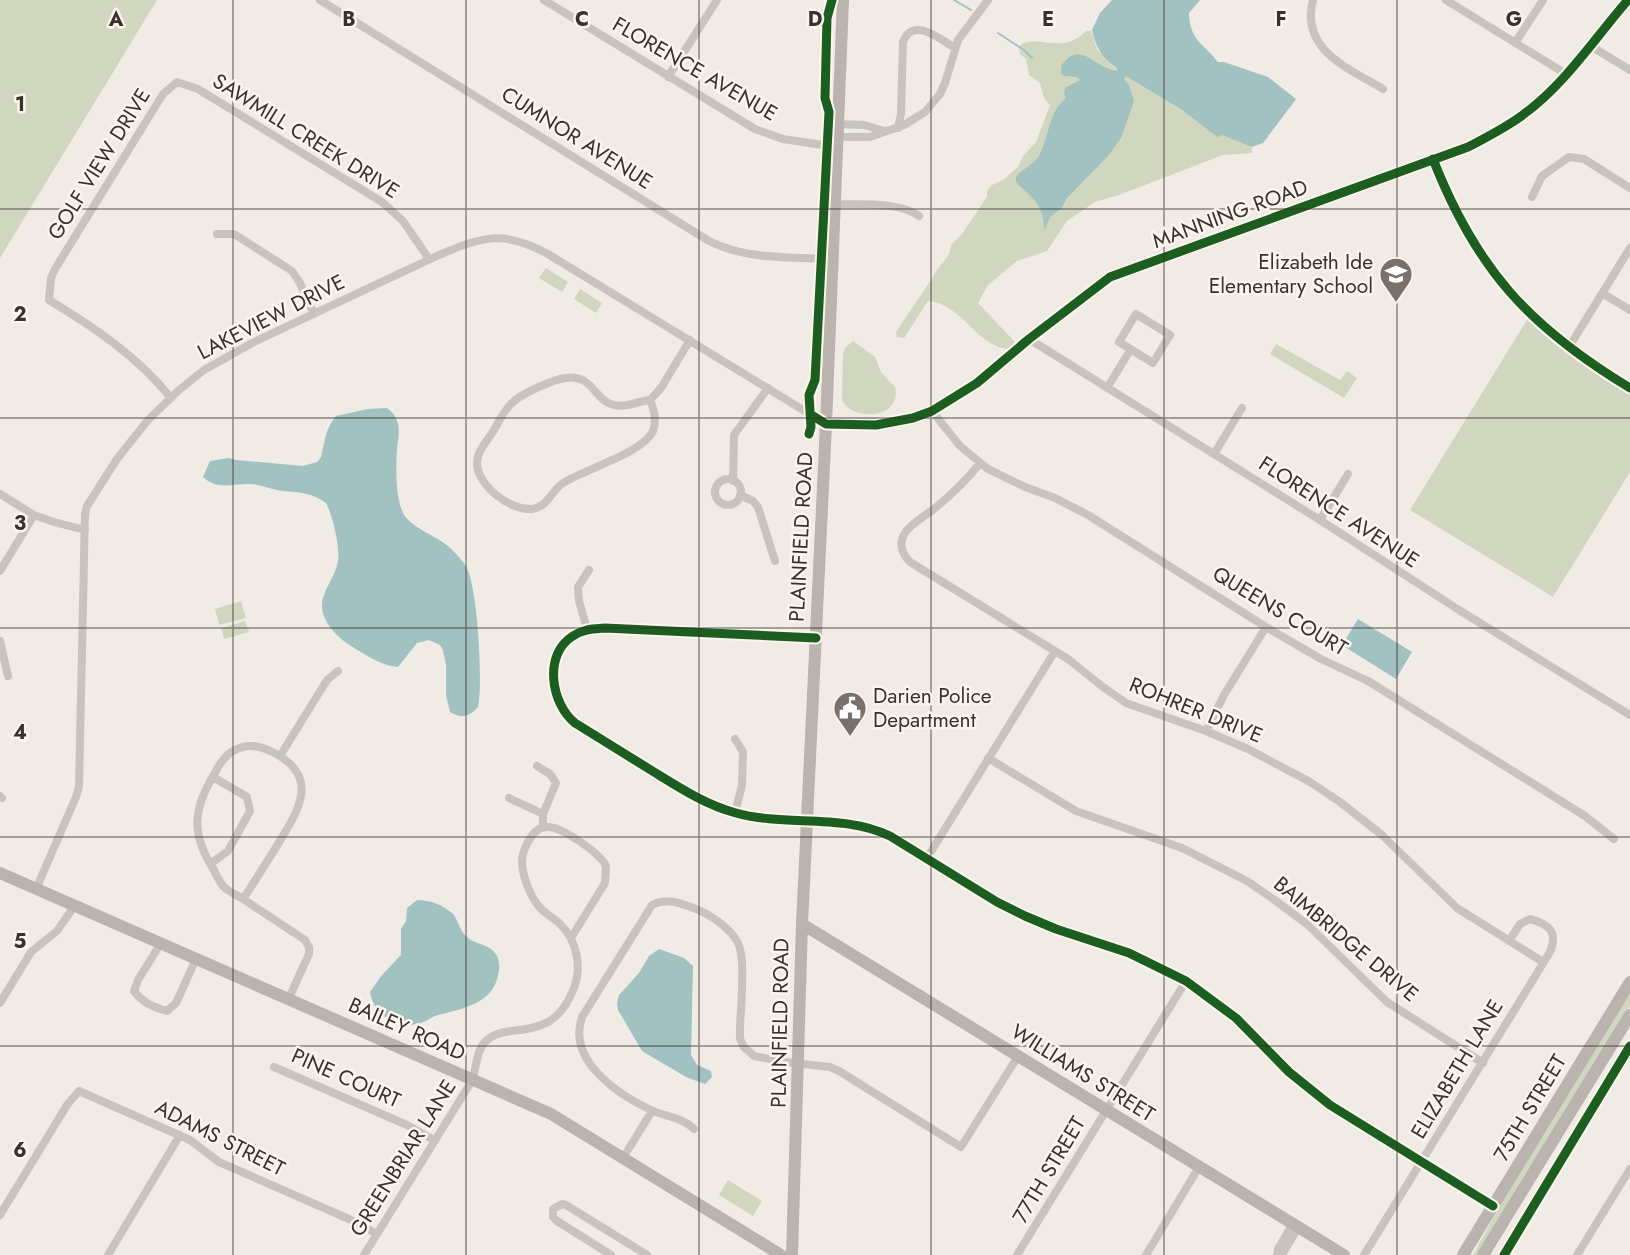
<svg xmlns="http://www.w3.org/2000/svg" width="1630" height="1255" font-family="Jost,sans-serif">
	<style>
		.green { fill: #d1d6bf }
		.water { fill: #a1c2c1 }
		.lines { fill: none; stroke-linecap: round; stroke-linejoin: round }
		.stream { stroke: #a1c2c1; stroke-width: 2 }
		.street { stroke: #c9c3be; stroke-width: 8 }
		.secondary { stroke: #bab3ae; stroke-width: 12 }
		.cycleway-casing { stroke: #fbf5ee; stroke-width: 13 }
		.cycleway { stroke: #1b5e20; stroke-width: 9 }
		.grid { fill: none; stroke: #3b302b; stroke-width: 1.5; stroke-opacity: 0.55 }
		.labels { text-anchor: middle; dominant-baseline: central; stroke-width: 5; stroke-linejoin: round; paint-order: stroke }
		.street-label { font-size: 21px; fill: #3b302b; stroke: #fbf5ee }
		.poi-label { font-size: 21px; fill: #3b302b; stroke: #fbf5ee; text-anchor: end }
		.grid-label { font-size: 20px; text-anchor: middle; font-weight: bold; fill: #3b302b; stroke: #fbf5ee; stroke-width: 5; stroke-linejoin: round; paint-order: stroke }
	</style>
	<rect width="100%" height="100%" fill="#f0ebe5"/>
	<path class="green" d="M 0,0 L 157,0 L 0,258 Z
		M 1086,31 L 1091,31 L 1097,49 L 1112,65 L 1179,108 L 1216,136 L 1222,134 L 1252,147 L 1252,153 L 1223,155 L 1119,195 L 1095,202 L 1067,221 L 1047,251 L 1017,261 L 988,285 L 978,303 L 1016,343 L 1009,349 C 976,347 963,304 928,301 L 904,338 L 897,337 L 896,332 L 933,277 C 938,265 951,258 951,245 L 962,234 L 987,197 L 987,191 L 992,185 L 1003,180 L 1018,167 L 1023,156 L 1036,142 L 1050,105 L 1044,98 L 1040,83 L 1029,75 L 1026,59 L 1020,54 L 1019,50 L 1021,44 C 1042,35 1062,55 1086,31 Z
		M 546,268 L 568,282 L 562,292 L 539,278 Z
		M 580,289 L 602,303 L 596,313 L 574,299 Z
		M 1527,320 L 1556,345 L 1630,393 L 1630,472 L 1553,597 L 1410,510 Z
		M 853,341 L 875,357 L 881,372 L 895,387 C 903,418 853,423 842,400 L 843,354 L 845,348 Z
		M 1276,344 L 1340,380 L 1347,371 L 1357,378 L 1344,398 L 1270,354 Z
		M 241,601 L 246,618 L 219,625 L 215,609 Z
		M 245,621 L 249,632 L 224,639 L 221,628 Z
		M 1630,991 L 1630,1006 L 1478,1255 L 1473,1255 L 1518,1173 Z
		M 728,1180 L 762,1201 L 753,1216 L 719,1195 Z"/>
	<path class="water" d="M 1112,0 L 1200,0 L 1189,13 C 1190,41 1203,43 1218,62 L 1224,62 L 1268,77 L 1296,99 L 1263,143 L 1252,147 L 1222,135 L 1219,137 L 1216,136 L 1179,108 L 1126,76 L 1124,79 L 1129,85 L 1134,101 L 1121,138 L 1108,156 L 1067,198 L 1061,209 L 1050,217 L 1044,231 C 1045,205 1032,198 1016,182 L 1016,177 C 1023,168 1035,164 1040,154 C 1049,136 1049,111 1066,98 L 1064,94 L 1065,88 L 1080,80 L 1077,77 L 1064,76 L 1061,73 L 1061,66 C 1081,38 1093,68 1117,71 L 1117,68 C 1102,58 1096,48 1092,30 L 1100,13 Z
		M 387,408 C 391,411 394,414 396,418 C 401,429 398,438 397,449 C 396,468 395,495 403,513 C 410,527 436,536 448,546 C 454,551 461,559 466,566 C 478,587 483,684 478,707 C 469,717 462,719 450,712 L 446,695 L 446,665 L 443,650 L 440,645 L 429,640 L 417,643 L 398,667 C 383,666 369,657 356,649 C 338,639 315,618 324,595 C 328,584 336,573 338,561 C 340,547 333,516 326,503 C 313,493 298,492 283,491 C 272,490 262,485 251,484 C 233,483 218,491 203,477 L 210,461 L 229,458 L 236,460 L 303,466 L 317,462 L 321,457 C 325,441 325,429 336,416 L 368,409 Z
		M 1358,619 L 1412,652 L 1396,679 L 1342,645 Z
		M 417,900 C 430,900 444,905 454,915 C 458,921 460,930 465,935 C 473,945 488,943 495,953 C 500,959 500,968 498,975 C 493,1004 461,1009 438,1015 C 431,1017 427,1021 421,1023 C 398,1030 374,1016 370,992 L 382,975 L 401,955 L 401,929 L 406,921 L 407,908 Z
		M 659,949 L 684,958 L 693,966 L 691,1055 L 697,1065 L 711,1071 L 712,1077 L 705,1084 L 686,1077 L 642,1051 L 618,1010 L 617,1003 L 619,995 L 639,973 L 649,956 Z"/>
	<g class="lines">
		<path class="stream" d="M 954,0 L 971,10
			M 998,33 L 1024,50 L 1032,58"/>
		<path class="street" d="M 320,0 L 709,241 C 747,260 790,257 831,259
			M 544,0 L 755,129 L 783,139 L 836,147
			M 1313,0 C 1300,50 1348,68 1383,89
			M 1446,0 L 1566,74
			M 1515,43 L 1543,0
			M 1589,45 L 1630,70
			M 668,77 L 717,0
			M 837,124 L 864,125 L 884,131
			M 898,128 L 901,114 L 903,42 C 913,16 940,39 955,48
			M 837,137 L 870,137 L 904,125 L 925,112 L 940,94 L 945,83 L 958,40 L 988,0
			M 1532,197 L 1542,176 L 1569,157 L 1584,159 L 1630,188
			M 834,204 C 859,205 898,201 919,216
			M 217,234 L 234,234 L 292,271 L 300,283 L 314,314
			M 1602,293 L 1630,310
			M 1136,314 L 1170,335 L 1153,363 L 1119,342 Z
			M 1029,339 L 1320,520 L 1459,610 L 1630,715
			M 1569,347 L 1630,248
			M 1107,388 L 1131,349
			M 171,398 C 137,356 95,328 49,300 L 51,278 L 55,269 L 163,94 L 177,82 L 198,89 L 382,202 L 403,221 L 429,259
			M 650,400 C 638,401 626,408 614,405 C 594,401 593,373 565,378 C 552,380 520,394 511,404 C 504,411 499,421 494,430 C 488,440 477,451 477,463 C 477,485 510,511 532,509 C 548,507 551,491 563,483 C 585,469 643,453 653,431 C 657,420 654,410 650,400 L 661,388 L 690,340
			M 932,411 L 960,446 L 988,469 L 1025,487 L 1055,498 L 1088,515 L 1266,627 L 1321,659 L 1368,681 L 1585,816 L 1614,839
			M 1214,454 L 1242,408
			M 980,463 C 966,481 951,495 934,509 C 925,516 911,523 905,533 C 898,543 902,554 910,562 L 1068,659 L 1103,687 L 1126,703 L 1206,731 L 1248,749 L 1310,782 L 1340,802 L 1382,835 L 1457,908 L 1543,962
			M715 492a13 13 0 1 1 26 0a13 13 0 1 1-26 0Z
			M 733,481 L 734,435 L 768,388
			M 0,494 L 34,515 L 54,522 L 85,530
			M 740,495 L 753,501 L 758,507 L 775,561
			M 1320,520 L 1348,474
			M 0,571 L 34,515
			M 587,629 L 579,601 L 578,587 L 589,570
			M 816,638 L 605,628 C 593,629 583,629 573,636 C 543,654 551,704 575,723 C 601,739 628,756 654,772 C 680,788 706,805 736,813 C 786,827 842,813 890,836 L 997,902 L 1025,916 L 1056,929 L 1129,953 L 1186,981 L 1236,1018 L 1289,1072 L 1330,1105 L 1493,1206
			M 0,641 L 8,676
			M 1206,731 L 1224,695 L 1266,627
			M 280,756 L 327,680 L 338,671
			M 988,758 L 1076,811 L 1182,848 L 1247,881 L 1276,901 L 1308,925 L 1387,1002 L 1483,1063
			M 537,766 L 550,774 L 556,783 L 543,814 L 543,827
			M 0,796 L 2,798
			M 509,798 L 543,814
			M 735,813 L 742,785 L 743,752 L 735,739
			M 927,858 L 1055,651
			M 210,864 L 228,851 L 250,811 L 247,797 L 213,777
			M 36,889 L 76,797 L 79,787 L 85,514 L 87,506 L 117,459 L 148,420 L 179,390 L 204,370 L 254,342 L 439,255 C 483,236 504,230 548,254 L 826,424
			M 243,899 C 237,895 229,892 224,887 C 219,882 216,873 212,867 C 192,834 193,811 212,778 C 218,767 224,755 235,750 C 250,742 264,747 278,755 C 323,781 293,818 275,849 C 264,866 254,883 243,899 L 305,940 L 309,947 L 309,954 L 289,998
			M 161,943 L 138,980 L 134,991 C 143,1003 153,1007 167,1011 L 176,1003 L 196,959
			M 0,1003 L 31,952 L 57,931 L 75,905
			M 274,1067 L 407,1125 L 434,1140
			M 694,1129 C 682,1117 666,1117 651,1110 C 617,1094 567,1060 582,1017 L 652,905 C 667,898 677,902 691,907 C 708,913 730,927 738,943 C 747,962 739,1016 740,1039 L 744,1047 L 754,1056 L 785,1062 L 830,1067 L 839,1071 L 961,1147 L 1018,1056
			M 623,1158 L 652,1111
			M 0,1215 L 67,1105 L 79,1091 L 190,1140 L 219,1162 L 349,1219 L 377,1234
			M 108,1255 L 180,1135
			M 364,1255 L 473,1079 C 476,1067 477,1049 486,1041 C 493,1034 502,1032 511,1031 C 544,1028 561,1021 574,988 C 582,967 577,941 561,925 C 553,917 543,913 537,904 C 529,893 522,874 522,861 C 522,853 525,847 529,840 C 533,833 538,827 547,827 C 561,826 600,853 606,866 L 605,883 L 571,938
			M 611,1255 L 557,1221 L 553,1217 L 553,1209 L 562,1204 L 566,1205 L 647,1255
			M 1017,1255 L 1186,981
			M 1146,1255 L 1199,1167
			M 1277,1255 L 1278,1249 L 1292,1225
			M 1280,1255 L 1283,1253 L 1298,1228
			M 1364,1255 L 1550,952 C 1558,933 1550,924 1530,919 L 1520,924 L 1509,941
			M 1577,1255 L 1630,1169"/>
		<path class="secondary" d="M 1433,159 C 1476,269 1529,327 1630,388
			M 826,424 L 885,424 L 913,418 L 932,411 L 977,383 L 1029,339 L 1110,277 L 1468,147 C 1487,137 1507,127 1524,114 C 1565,84 1595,38 1628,0
			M 0,873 L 551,1114 L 781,1255
			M 802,924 L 1344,1255
			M 792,1255 L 802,924 L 826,424 L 843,0
			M 1463,1255 L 1630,982
			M 1483,1255 L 1630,1015"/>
		<defs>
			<path id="cycleway" d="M 1433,159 C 1476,269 1529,327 1630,388
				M 810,414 L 826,424 L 876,425 L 913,418 L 932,411 L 977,383 L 1029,339 L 1110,277 L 1468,147 C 1487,137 1507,127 1524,114 C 1565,84 1595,38 1628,0
				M 809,434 L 811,427 L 809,395 L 815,380 L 829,112 L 825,98 L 827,18 L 832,0
				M 816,638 L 605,628 C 593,629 583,629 573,636 C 543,654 551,704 575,723 C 601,739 628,756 654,772 C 680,788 706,805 736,813 C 786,827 842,813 890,836 L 997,902 L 1025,916 L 1056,929 L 1129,953 L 1186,981 L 1236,1018 L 1289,1072 L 1330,1105 L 1493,1206
				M 1504,1255 L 1630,1046"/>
		</defs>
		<use href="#cycleway" class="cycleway-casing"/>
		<use href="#cycleway" class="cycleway"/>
	</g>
	<path class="grid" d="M 233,0 L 233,1255M 466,0 L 466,1255M 699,0 L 699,1255M 931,0 L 931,1255M 1164,0 L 1164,1255M 1397,0 L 1397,1255M 0,209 L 1630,209M 0,418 L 1630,418M 0,628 L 1630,628M 0,837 L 1630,837M 0,1046 L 1630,1046"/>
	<defs>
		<symbol id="school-pin" viewBox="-11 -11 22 30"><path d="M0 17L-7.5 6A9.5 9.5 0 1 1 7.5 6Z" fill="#7a716c" stroke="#fbf5ee"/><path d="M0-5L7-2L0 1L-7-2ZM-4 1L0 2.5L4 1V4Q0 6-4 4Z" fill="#fff"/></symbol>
		<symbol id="civic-pin" viewBox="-11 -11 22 30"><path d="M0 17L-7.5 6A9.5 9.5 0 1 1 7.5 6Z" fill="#7a716c" stroke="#fbf5ee"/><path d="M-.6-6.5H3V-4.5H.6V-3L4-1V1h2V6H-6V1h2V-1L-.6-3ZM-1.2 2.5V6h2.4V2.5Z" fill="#fff"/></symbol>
	</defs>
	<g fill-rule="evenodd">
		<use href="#school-pin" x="1377" y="255" width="38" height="52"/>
		<use href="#civic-pin" x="831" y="689" width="38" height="52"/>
	</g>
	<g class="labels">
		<g class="street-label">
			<text transform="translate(695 69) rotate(30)">FLORENCE AVENUE</text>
			<text transform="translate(306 136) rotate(32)">SAWMILL CREEK DRIVE</text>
			<text transform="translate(577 138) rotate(32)">CUMNOR AVENUE</text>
			<text transform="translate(99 164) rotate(-58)">GOLF VIEW DRIVE</text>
			<text transform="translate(1230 214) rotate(-20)">MANNING ROAD</text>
			<text transform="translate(271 317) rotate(-27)">LAKEVIEW DRIVE</text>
			<text transform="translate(1339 512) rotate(33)">FLORENCE AVENUE</text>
			<text transform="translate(801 537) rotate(-87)">PLAINFIELD ROAD</text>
			<text transform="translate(1280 611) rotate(31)">QUEENS COURT</text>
			<text transform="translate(1196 710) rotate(22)">ROHRER DRIVE</text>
			<text transform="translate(1346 939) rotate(40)">BAIMBRIDGE DRIVE</text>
			<text transform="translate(780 1023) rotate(-89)">PLAINFIELD ROAD</text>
			<text transform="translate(407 1029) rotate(24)">BAILEY ROAD</text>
			<text transform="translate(1457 1069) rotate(-59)">ELIZABETH LANE</text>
			<text transform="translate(1083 1073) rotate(32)">WILLIAMS STREET</text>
			<text transform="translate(346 1078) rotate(24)">PINE COURT</text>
			<text transform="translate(1530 1108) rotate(-59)">75TH STREET</text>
			<text transform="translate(220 1138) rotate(27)">ADAMS STREET</text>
			<text transform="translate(403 1158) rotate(-58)">GREENBRIAR LANE</text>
			<text transform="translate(1049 1170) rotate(-59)">77TH STREET</text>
		</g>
		<g class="poi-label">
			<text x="1373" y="262">Elizabeth Ide<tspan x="1373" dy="24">Elementary School</tspan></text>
			<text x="873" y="696" text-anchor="start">Darien Police<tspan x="873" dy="24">Department</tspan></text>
		</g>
	</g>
	<g class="grid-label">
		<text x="116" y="26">A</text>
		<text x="349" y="26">B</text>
		<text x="582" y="26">C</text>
		<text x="815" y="26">D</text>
		<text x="1048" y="26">E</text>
		<text x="1281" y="26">F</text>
		<text x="1514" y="26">G</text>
		<text x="20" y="111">1</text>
		<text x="20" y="321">2</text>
		<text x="20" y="530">3</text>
		<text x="20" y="739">4</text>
		<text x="20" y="948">5</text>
		<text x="20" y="1157">6</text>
	</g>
</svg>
